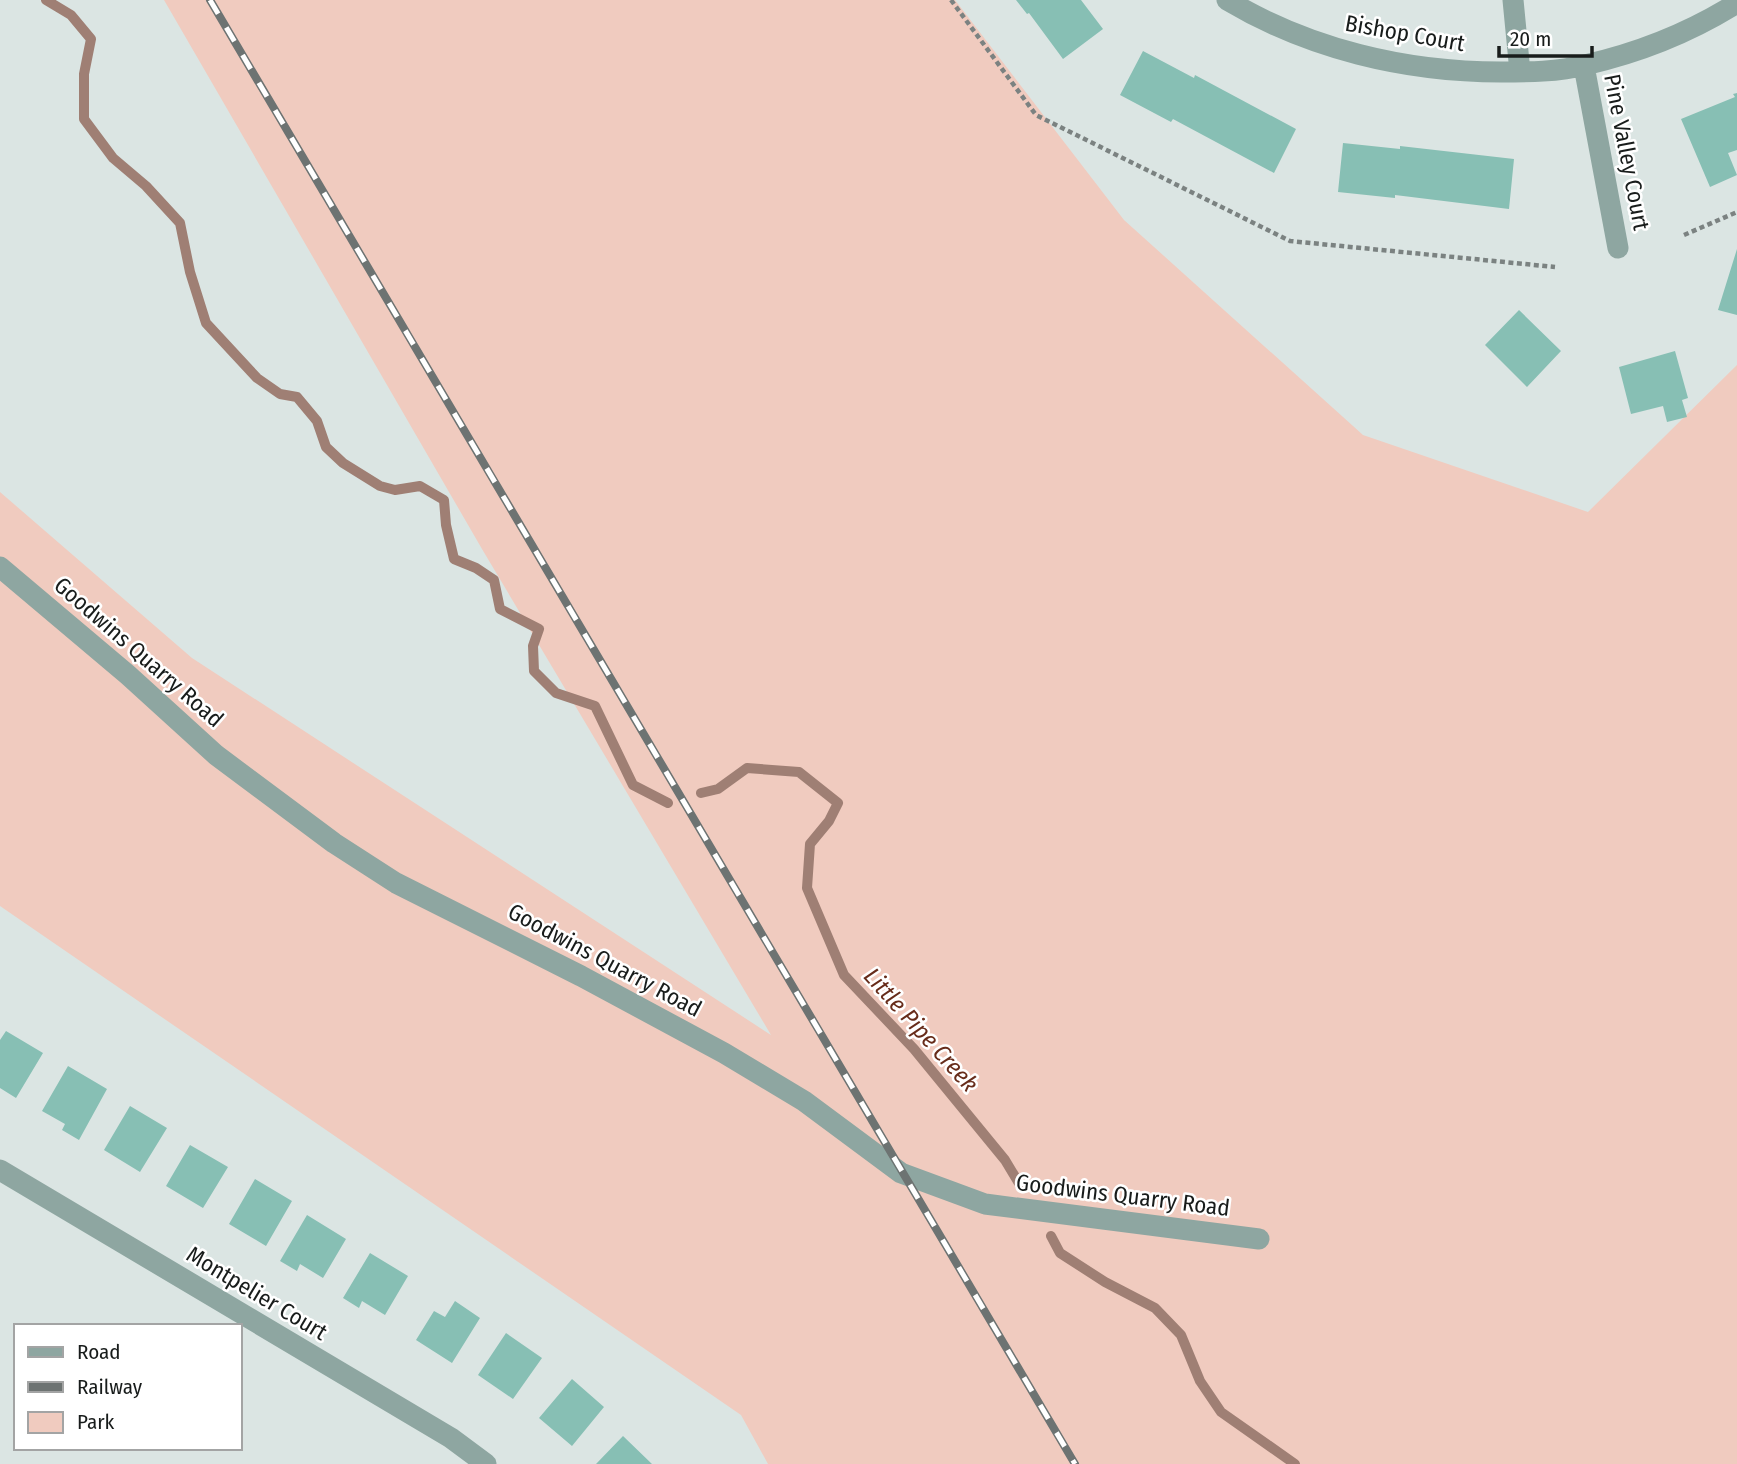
<svg xmlns="http://www.w3.org/2000/svg" width="1737" height="1464" font-family="'Fira Sans Condensed',sans-serif">
	<style>
		.green { fill: #f0cbbf }
		.lines { fill: none; stroke-linecap: round; stroke-linejoin: round }
		.stream { stroke: #9f7f74; stroke-width: 10 }
		.building { fill: #87bfb4 }
		.path { stroke: #7b8281; stroke-width: 4.5; stroke-dasharray: 5 3.5; stroke-linecap: butt }
		.minor { stroke: #8ea6a1; stroke-width: 21 }
		.rail-casing { stroke: #6d7372; stroke-width: 8 }
		.rail { stroke: #fff; stroke-width: 5; stroke-dasharray: 16; stroke-linecap: butt }
		.labels { text-anchor: middle; dominant-baseline: central; stroke-width: 5; stroke-linejoin: round; paint-order: stroke }
		.street-label { font-size: 23px; fill: #181c1b; stroke: #fff }
		.water-label { font-size: 24px; font-style: italic; fill: #672c1a; stroke: #fff }
	</style>
	<rect width="100%" height="100%" fill="#dbe5e3"/>
	<path class="green" d="M 164,0 L 955,0 L 1124,220 L 1363,435 L 1588,512 L 1737,365 L 1737,1464 L 768,1464 L 741,1415 L 0,906 L 0,492 L 192,658 L 771,1035 L 482,549 Z"/>
	<g class="lines">
		<path class="stream" d="M 46,0 L 71,15 L 91,39 L 84,74 L 84,119 L 113,158 L 146,186 L 180,223 L 190,272 L 206,323 L 257,378 L 280,394 L 297,397 L 317,421 L 326,447 L 343,463 L 380,486 L 395,490 L 420,486 L 444,500 L 446,525 L 454,559 L 476,568 L 494,580 L 500,609 L 539,629 L 533,646 L 534,671 L 556,693 L 595,706 L 633,785 L 668,803
			M 701,793 L 718,789 L 747,768 L 799,772 L 838,803 L 829,821 L 810,844 L 807,888 L 844,975 L 914,1049 L 1005,1160 L 1020,1185
			M 1051,1236 L 1060,1253 L 1105,1282 L 1155,1308 L 1181,1335 L 1200,1381 L 1221,1412 L 1295,1464"/>
	</g>
	<path class="building" d="M 1016,0 L 1081,0 L 1103,29 L 1063,59 L 1029,13 L 1027,14 Z
		M 1143,51 L 1194,78 L 1195,75 L 1296,129 L 1274,173 L 1173,119 L 1171,122 L 1120,95 Z
		M 1737,93 L 1737,150 L 1728,153 L 1737,175 L 1710,187 L 1681,119 L 1735,97 L 1733,94 Z
		M 1343,143 L 1400,149 L 1400,146 L 1514,159 L 1509,209 L 1395,195 L 1395,198 L 1338,192 Z
		M 1737,249 L 1737,315 L 1718,310 Z
		M 1519,310 L 1561,351 L 1527,387 L 1485,345 Z
		M 1675,351 L 1688,398 L 1682,400 L 1687,417 L 1667,422 L 1663,406 L 1631,414 L 1619,367 Z
		M 6,1031 L 43,1053 L 16,1098 L 0,1088 L 0,1040 Z
		M 68,1066 L 107,1089 L 79,1140 L 62,1130 L 65,1124 L 42,1111 Z
		M 130,1106 L 167,1128 L 140,1172 L 104,1150 Z
		M 190,1145 L 228,1167 L 203,1208 L 166,1186 Z
		M 255,1179 L 292,1201 L 266,1246 L 229,1224 Z
		M 307,1215 L 346,1239 L 323,1278 L 300,1264 L 297,1271 L 280,1261 Z
		M 370,1253 L 408,1276 L 385,1315 L 362,1301 L 359,1308 L 343,1298 Z
		M 455,1301 L 480,1318 L 452,1363 L 416,1340 L 434,1311 L 445,1317 Z
		M 506,1333 L 542,1358 L 513,1399 L 478,1375 Z
		M 572,1379 L 604,1407 L 572,1446 L 539,1418 Z
		M 623,1436 L 652,1464 L 596,1464 Z"/>
	<g class="lines">
		<path class="path" d="M 951,0 L 1036,115 L 1290,241 L 1555,267
			M 1684,235 L 1737,212"/>
		<path class="minor" d="M 1227,0 C 1309,49 1405,72 1501,72 C 1528,72 1558,72 1585,65 C 1638,53 1691,32 1737,3
			M 1513,0 L 1520,72
			M 1584,66 L 1618,248
			M 0,567 L 128,675 L 216,755 L 334,843 L 396,883 L 581,976 L 724,1053 L 804,1101 L 901,1173 L 985,1204 L 1259,1239
			M 0,1170 L 451,1438 L 486,1464"/>
		<defs>
			<path id="rail" d="M 210,0 L 1075,1464"/>
		</defs>
		<use href="#rail" class="rail-casing"/>
		<use href="#rail" class="rail"/>
	</g>
	<g class="labels">
		<g class="street-label">
			<text transform="translate(1405 33) rotate(10)">Bishop Court</text>
			<text transform="translate(1627 152) rotate(79)">Pine Valley Court</text>
			<text transform="translate(139 652) rotate(41)">Goodwins Quarry Road</text>
			<text transform="translate(605 960) rotate(28)">Goodwins Quarry Road</text>
			<text transform="translate(1123 1195) rotate(7)">Goodwins Quarry Road</text>
			<text transform="translate(257 1293) rotate(31)">Montpelier Court</text>
		</g>
		<g class="water-label">
			<text transform="translate(921 1030) rotate(48)">Little Pipe Creek</text>
		</g>
	</g>
	<rect x="14" y="1324" width="228" height="126" fill="#ffffff" stroke="#a3a4a4" stroke-width="2"/>
	<rect x="28" y="1347" width="35" height="10" fill="#8ea6a1" stroke="#a3a4a4" stroke-width="2"/>
	<text x="77" y="1359" font-size="21" fill="#181c1b">Road</text>
	<rect x="28" y="1382" width="35" height="10" fill="#6d7372" stroke="#a3a4a4" stroke-width="2"/>
	<text x="77" y="1394" font-size="21" fill="#181c1b">Railway</text>
	<rect x="28" y="1412" width="35" height="21" fill="#f0cbbf" stroke="#a3a4a4" stroke-width="2"/>
	<text x="77" y="1429" font-size="21" fill="#181c1b">Park</text>
	<path d="M1499 46v10h93v-10" fill="none" stroke="#181c1b" stroke-width="3.5"/>
	<text x="1510" y="46" font-size="21" fill="#181c1b" stroke="#ffffff" stroke-width="5" paint-order="stroke">20 m</text>
</svg>
